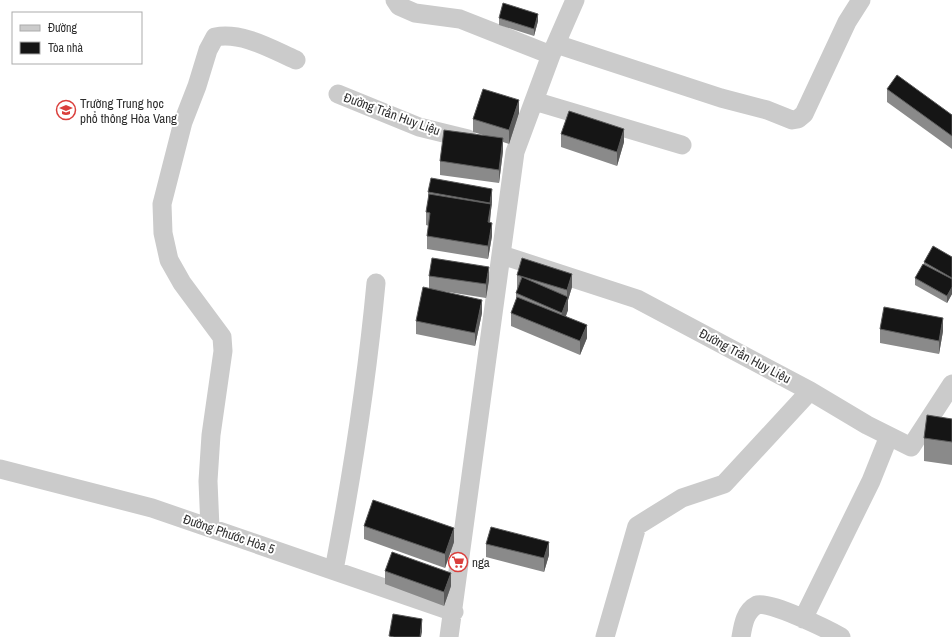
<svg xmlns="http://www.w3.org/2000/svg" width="952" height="637" font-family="'Archivo Narrow',sans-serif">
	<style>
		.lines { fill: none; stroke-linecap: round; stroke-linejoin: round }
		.minor { stroke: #cbcbcb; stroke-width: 19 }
		.wall { fill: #8a8a8a }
		.shaded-wall { fill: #5b5b5b }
		.building { fill: #151515; stroke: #5b5b5b }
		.labels { text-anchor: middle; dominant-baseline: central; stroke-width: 4; stroke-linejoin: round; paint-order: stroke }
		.poi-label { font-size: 13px; fill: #2e2e2e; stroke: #fff; text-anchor: start }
		.street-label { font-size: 13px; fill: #2e2e2e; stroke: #fff }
	</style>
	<rect width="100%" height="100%" fill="#fff"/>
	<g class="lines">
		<path class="minor" d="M 395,0 L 399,6 L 415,13 L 460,19 L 551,55
			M 556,44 L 721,98 L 767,110 L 792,120 L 798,119 L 804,114 L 847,22 L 861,0
			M 338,94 L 419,127 L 468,139
			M 534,101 L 682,145
			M 502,255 L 637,299 L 810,391 L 867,425 L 911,447 L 952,384
			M 0,469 L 152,508 L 454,612
			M 210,528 L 208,481 L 211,435 L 223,351 L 222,337 L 182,283 L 169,260 L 163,233 L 162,204 L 183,122 L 197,86 L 208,50 L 215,37 C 243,32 271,49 296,60
			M 334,570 C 352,476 367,379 376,283
			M 803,619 L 871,481 L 889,436
			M 449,637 L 515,152 L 551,55 L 575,0
			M 605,637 L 637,526 L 682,498 L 724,484 L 810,391
			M 741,637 C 743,625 745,611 757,605 C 768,600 829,630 841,637"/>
	</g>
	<path class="wall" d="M 499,18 L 538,21 L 534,36 L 499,25 Z
		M 887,89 L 952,115 L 952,149 L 887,102 Z
		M 519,113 L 509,144 L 503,142 L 503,151 L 499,183 L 440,175 L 440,161 L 483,135 L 473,132 L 473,119 Z
		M 561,134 L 624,142 L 617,166 L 561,147 Z
		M 428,192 L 492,202 L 491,210 L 490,223 L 492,236 L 488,259 L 427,249 L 427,236 L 429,226 L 426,225 L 426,212 L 428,201 Z
		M 952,257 L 952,294 L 947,303 L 915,285 L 915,278 L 924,265 L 924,262 Z
		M 517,275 L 572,287 L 568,300 L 568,310 L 566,316 L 587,338 L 580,355 L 511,326 L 511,313 L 516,300 L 516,293 L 518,288 L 517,288 Z
		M 429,276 L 489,280 L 486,298 L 429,289 Z
		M 482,313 L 475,346 L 416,334 L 416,321 Z
		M 880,329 L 943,331 L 939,354 L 880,343 Z
		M 952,419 L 952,465 L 924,461 L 924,438 Z
		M 364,526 L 454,542 L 445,568 L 364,539 Z
		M 486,544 L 549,555 L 544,572 L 486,557 Z
		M 385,571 L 451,586 L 444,606 L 385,584 Z"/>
	<path class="shaded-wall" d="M 538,14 L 538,21 L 534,36 L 534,29 Z
		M 519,100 L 519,113 L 509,144 L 509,130 Z
		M 624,129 L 624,142 L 617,166 L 617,152 Z
		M 503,138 L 503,151 L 499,183 L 499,170 Z
		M 492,189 L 492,202 L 488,235 L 488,222 L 490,212 L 490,203 Z
		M 492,223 L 492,236 L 488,259 L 488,246 Z
		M 489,267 L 489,280 L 486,298 L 486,284 Z
		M 572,274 L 572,287 L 568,300 L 568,310 L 562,326 L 562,313 L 567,300 L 567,290 Z
		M 952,287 L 952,294 L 947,303 L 947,296 Z
		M 482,300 L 482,313 L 475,346 L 475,333 Z
		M 943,318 L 943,331 L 939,354 L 939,341 Z
		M 587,325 L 587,338 L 580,355 L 580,341 Z
		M 454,528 L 454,542 L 445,568 L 445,554 Z
		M 549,542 L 549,555 L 544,572 L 544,558 Z
		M 451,573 L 451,586 L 444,606 L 444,592 Z
		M 422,619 L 422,632 L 421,637 L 420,637 Z"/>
	<path class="building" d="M 503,3 L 538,14 L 534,29 L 499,18 Z
		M 897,75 L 952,115 L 952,136 L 887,89 Z
		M 483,89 L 519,100 L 509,130 L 473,119 Z
		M 569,111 L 624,129 L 617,152 L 561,134 Z
		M 444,130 L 503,138 L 499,170 L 440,161 Z
		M 431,178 L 492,189 L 490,203 L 428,192 Z
		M 429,194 L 491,204 L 488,222 L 492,223 L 488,246 L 427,236 L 430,213 L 426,212 Z
		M 933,246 L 952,257 L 952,278 L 924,262 Z
		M 432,258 L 489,267 L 486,284 L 429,276 Z
		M 522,258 L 572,274 L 567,290 L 517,275 Z
		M 923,264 L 952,279 L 952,287 L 947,296 L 915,278 Z
		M 522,277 L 568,297 L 562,313 L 516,293 Z
		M 423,287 L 482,300 L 475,333 L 416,321 Z
		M 517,297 L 587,325 L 580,341 L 511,313 Z
		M 884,307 L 943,318 L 939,341 L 880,329 Z
		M 927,415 L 952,419 L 952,442 L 924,438 Z
		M 373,500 L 454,528 L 445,554 L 364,526 Z
		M 491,527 L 549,542 L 544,558 L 486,544 Z
		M 392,552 L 451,573 L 444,592 L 385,571 Z
		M 393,614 L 422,619 L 420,637 L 394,637 L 389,636 Z"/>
	<defs>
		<symbol id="school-ring" viewBox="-11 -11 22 22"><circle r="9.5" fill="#fff" stroke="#da3f3c" stroke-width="1.5"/><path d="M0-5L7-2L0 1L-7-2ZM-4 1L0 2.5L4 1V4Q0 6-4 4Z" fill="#da3f3c"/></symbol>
		<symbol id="supermarket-ring" viewBox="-11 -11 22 22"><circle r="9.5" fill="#fff" stroke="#da3f3c" stroke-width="1.5"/><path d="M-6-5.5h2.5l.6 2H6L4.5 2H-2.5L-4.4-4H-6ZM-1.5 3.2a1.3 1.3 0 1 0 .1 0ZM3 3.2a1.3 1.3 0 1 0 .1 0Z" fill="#da3f3c"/></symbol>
	</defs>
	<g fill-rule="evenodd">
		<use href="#school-ring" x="55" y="99" width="22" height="22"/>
		<use href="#supermarket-ring" x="447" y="551" width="22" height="22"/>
	</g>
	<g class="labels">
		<g class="poi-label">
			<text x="80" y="103">Trường Trung học<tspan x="80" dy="15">phổ thông Hòa Vang</tspan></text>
			<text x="472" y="562">nga</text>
		</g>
		<g class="street-label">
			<text transform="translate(392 114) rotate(20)">Đường Trần Huy Liệu</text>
			<text transform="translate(745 356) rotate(28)">Đường Trần Huy Liệu</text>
			<text transform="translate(229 534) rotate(19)">Đường Phước Hòa 5</text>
		</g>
	</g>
	<rect x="12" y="12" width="130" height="52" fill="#ffffff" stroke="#ababab"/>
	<rect x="20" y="25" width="20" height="6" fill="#cbcbcb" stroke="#ababab"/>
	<text x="48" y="32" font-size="12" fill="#2e2e2e">Đường</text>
	<rect x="20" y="42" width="20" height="12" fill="#151515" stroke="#ababab"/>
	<text x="48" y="52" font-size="12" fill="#2e2e2e">Tòa nhà</text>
</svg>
